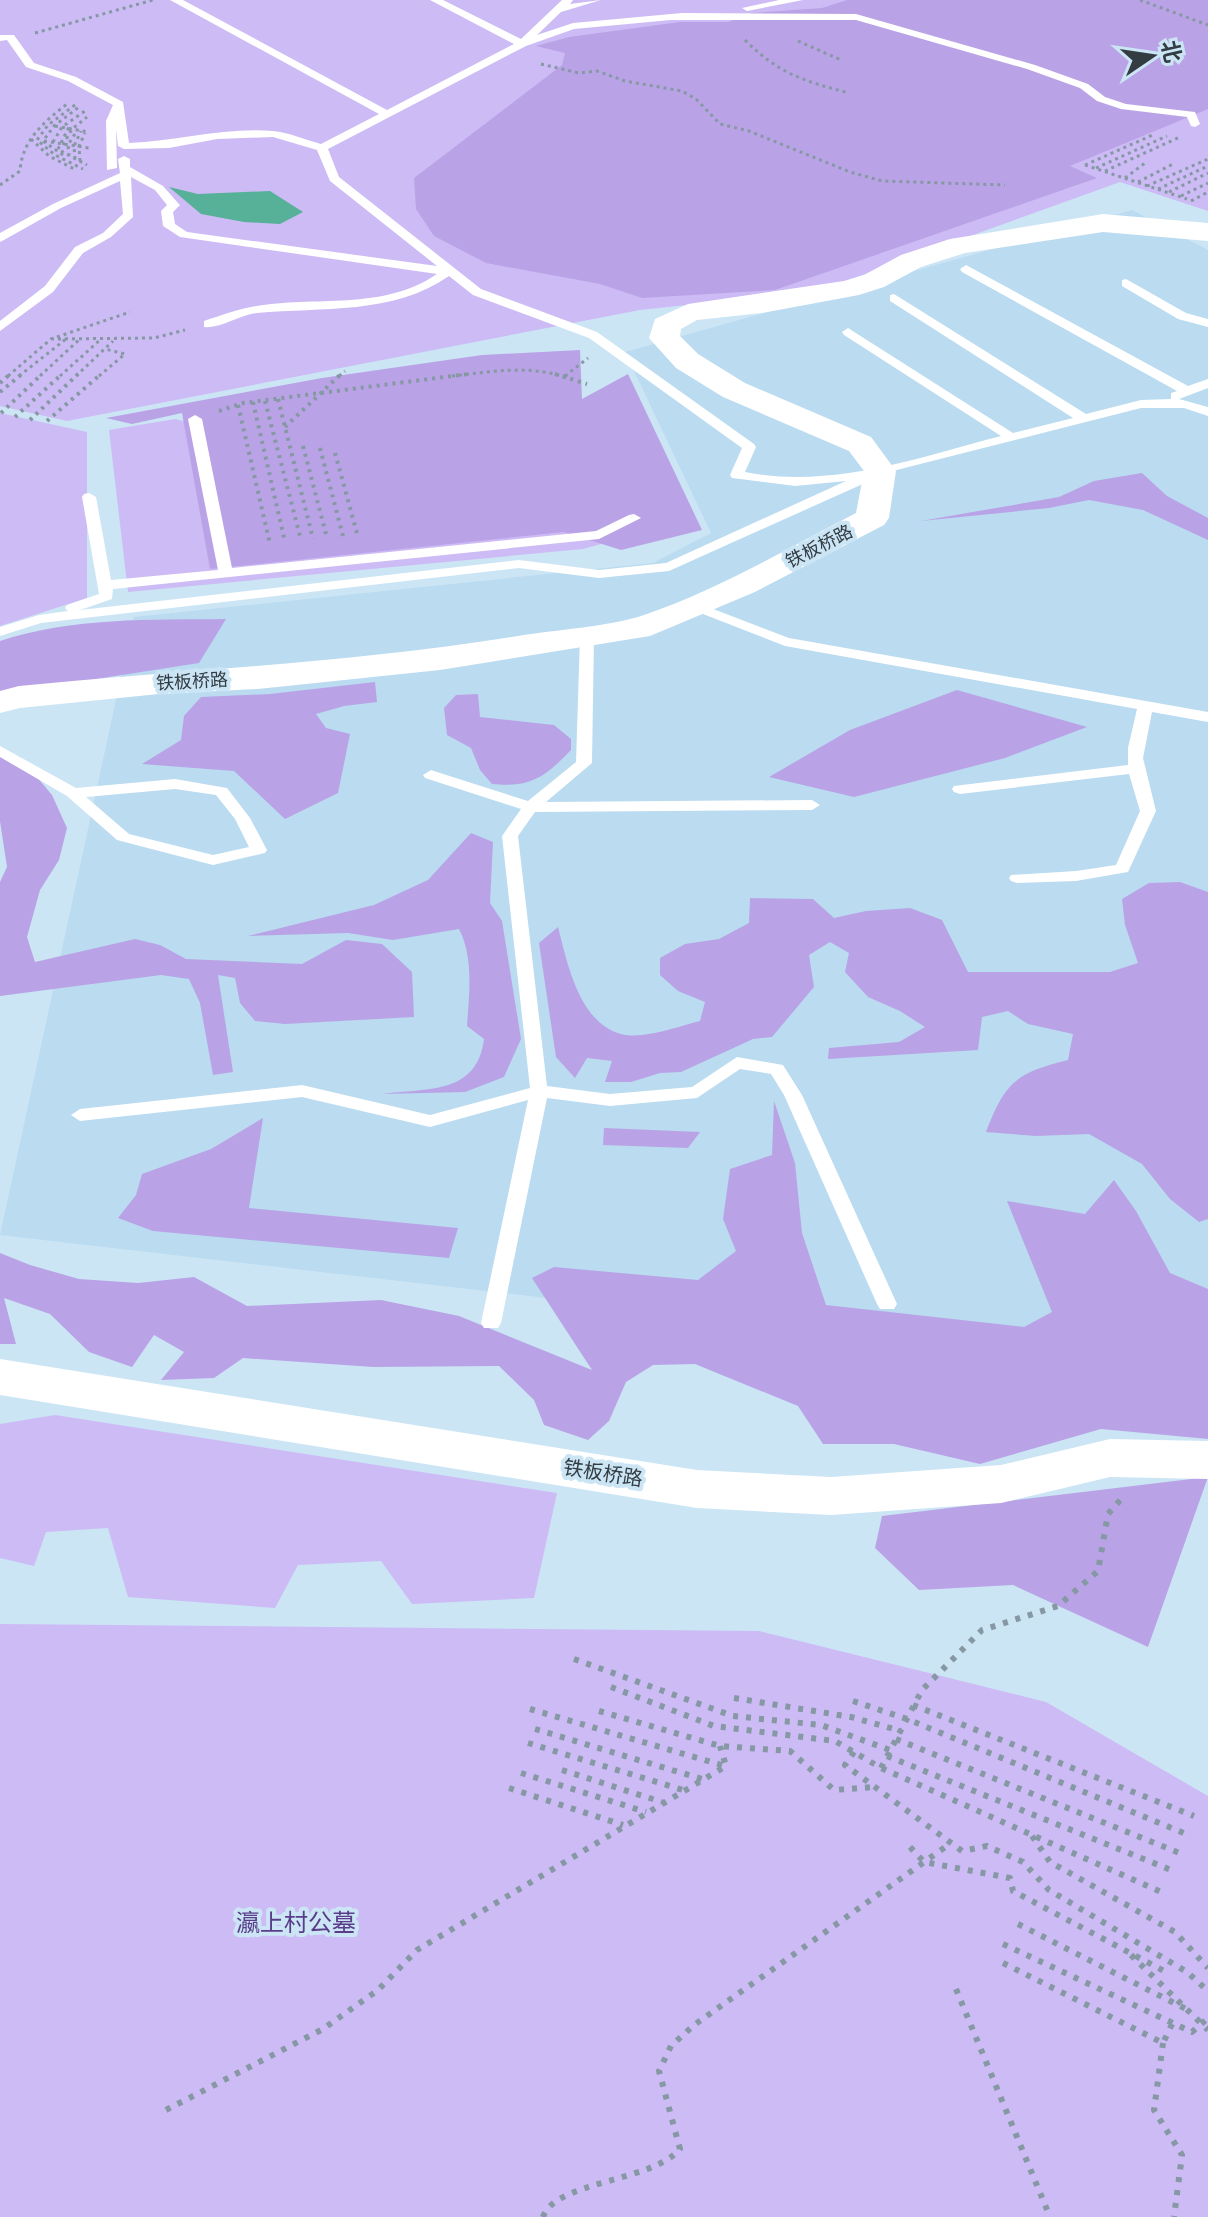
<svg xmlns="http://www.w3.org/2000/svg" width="1208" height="2217" font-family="'Public Sans','Noto Sans SC',sans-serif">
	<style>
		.built { fill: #badbf0 }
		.green { fill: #cdbbf5 }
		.forest { fill: #b9a3e6 }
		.water { fill: #56b198 }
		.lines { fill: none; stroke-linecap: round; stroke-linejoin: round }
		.path-far2 { stroke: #8598a3; stroke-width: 3; stroke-dasharray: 3 4; stroke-linecap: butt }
		.path-far1 { stroke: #8598a3; stroke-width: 4; stroke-dasharray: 3 5; stroke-linecap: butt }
		.path { stroke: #8598a3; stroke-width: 6; stroke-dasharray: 5 8; stroke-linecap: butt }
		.lane { fill: #fff; fill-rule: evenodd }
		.secondary { fill: #fff; fill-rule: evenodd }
		.labels { text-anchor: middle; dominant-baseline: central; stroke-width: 8; stroke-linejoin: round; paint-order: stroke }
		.far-street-label { font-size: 18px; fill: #323c42; stroke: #cbe5f5 }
		.street-label { font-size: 20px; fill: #323c42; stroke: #cbe5f5 }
		.near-park-label { font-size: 24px; fill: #5a3c8a; stroke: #cbe5f5 }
	</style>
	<rect width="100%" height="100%" fill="#cbe5f5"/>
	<path class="built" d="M 1132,210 L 1208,250 L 1208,1374 L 0,1235 L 134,617 L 653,563 L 711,533 L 625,352 Z"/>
	<path class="green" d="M 0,0 L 1208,0 L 1208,211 L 1120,182 L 818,291 L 640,310 L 67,421 L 0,406 Z
		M 0,413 L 87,432 L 87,598 L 0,626 Z
		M 175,419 L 191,423 L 623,538 L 583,549 L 128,592 L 109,430 Z
		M 55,1415 L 557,1493 L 534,1598 L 412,1604 L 381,1561 L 298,1565 L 275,1608 L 128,1597 L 108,1528 L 46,1532 L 34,1566 L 0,1558 L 0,1424 Z
		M 0,1624 L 759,1631 L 1046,1702 L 1208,1796 L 1208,2217 L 0,2217 Z"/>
	<path class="forest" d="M 847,0 L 1208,0 L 1208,109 L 1070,166 L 1097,178 L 775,290 L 642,298 L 600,284 L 486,263 L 434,236 L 416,209 L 414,178 L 562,65 L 565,53 L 536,46 L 569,37 L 680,22 L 728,22 L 752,13 L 822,8 Z
		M 580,350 L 582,399 L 628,374 L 702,530 L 621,550 L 564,532 L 210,569 L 182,413 L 132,424 L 106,418 L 322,378 L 482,355 Z
		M 1142,473 L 1167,496 L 1208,518 L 1208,540 L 1143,510 L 1089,500 L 1049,508 L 921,521 L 1059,497 L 1094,481 Z
		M 226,619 L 199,663 L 0,694 L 0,641 C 73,617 150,620 226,619 Z
		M 375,682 L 377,702 L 344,706 L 316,714 L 326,728 L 350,734 L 338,793 L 285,819 L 234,771 L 142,764 L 181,740 L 184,716 L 201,697 L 270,694 Z
		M 957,690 L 1087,727 L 1005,758 L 854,797 L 769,777 L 850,730 Z
		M 478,694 L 480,717 L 554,725 L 571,739 L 571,750 C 545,777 531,788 492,784 L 480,770 L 471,748 L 447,735 L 444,708 L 456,695 Z
		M 0,750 L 20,757 L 52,795 L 67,828 L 59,860 L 40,890 L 27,937 L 35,962 L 135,939 L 160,945 L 186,959 L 302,964 L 346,940 L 382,944 L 412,972 L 414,1017 L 285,1024 L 255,1021 L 240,1003 L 235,978 L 218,975 L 233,1072 L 213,1075 L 200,1003 L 189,979 L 161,975 L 0,996 L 0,882 L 7,867 L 0,821 Z
		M 471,833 L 493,842 L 490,903 L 502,921 L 521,1039 L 504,1077 L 465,1092 L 382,1094 C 427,1088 477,1095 484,1039 L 467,1026 C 469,995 474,958 459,929 L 393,940 L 348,933 L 248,936 L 374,905 L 428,880 Z
		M 1180,882 L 1208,892 L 1208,1219 L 1199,1222 L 1170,1199 L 1142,1164 L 1089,1134 L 1036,1136 L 986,1132 C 1005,1082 1016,1073 1068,1060 L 1073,1034 L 1028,1024 L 1008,1011 L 982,1017 L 978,1050 L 828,1059 L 829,1048 L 899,1042 L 925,1027 L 900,1011 L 868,997 L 845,972 L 849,953 L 830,942 L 809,955 L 814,987 L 772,1037 L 753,1039 L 681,1072 L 660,1073 L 631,1082 L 605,1082 L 612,1061 L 587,1058 L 575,1078 L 556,1057 L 539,943 L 558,927 C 567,962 579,1023 621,1034 C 642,1040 680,1026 700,1021 L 705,1002 L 678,991 L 660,975 L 660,958 L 685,944 L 719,939 L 749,923 L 750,898 L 813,899 L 834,918 L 866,911 L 910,908 L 942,920 L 968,972 L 1110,972 L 1138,963 L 1125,925 L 1122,899 L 1149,883 Z
		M 774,1101 L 795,1163 L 802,1233 L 826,1305 L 1024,1327 L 1052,1312 L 1007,1201 L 1085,1214 L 1114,1180 L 1136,1211 L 1170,1273 L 1208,1289 L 1208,1439 L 1101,1429 L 980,1464 L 894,1444 L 823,1444 L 798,1406 L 695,1364 L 653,1365 L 626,1382 L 609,1421 L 588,1440 L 544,1425 L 534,1400 L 499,1366 L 373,1367 L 243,1358 L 214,1378 L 161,1380 L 184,1352 L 154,1335 L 132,1367 L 89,1352 L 50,1314 L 4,1298 L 16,1344 L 0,1344 L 0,1253 L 30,1265 L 79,1279 L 138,1283 L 194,1277 L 247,1306 L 381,1300 L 459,1316 L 592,1370 L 532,1278 L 554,1267 L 698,1280 L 736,1251 L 723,1219 L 730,1169 L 772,1155 Z
		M 263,1118 L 249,1208 L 458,1228 L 449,1258 L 153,1231 L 118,1218 L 136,1195 L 142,1174 L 211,1149 Z
		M 604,1128 L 700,1132 L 688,1148 L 603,1145 Z
		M 1208,1477 L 1148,1647 L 1013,1585 L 919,1590 L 875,1548 L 882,1516 Z"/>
	<path class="water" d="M 169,187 L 198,194 L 270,191 L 303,212 L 280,224 L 244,222 L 201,214 Z"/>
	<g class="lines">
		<path class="path-far2" d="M 1140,0 L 1208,25
			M 35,33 L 153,0
			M 745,40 C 779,74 804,81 849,93
			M 798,41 L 841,60
			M 541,64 L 579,73 L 597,71 L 625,81 L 682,91 L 696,99 L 720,124 L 749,131 L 850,172 L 882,181 L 1005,185
			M 75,105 L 48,125 L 37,140 L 55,155 L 83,169
			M 55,126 L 89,132
			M 31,139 L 49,156 L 76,170
			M 44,141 L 89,148
			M 53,142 L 62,127 L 85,111
			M 63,145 L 72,129 L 87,117
			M 58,149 L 69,127
			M 61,151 L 87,165
			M 63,155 L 43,141 L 54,126 L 79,107
			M 69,156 L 68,145 L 78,129
			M 75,159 L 74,146 L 81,131
			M 80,161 L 79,146 L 85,133
			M 1085,165 L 1187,199
			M 1085,165 L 1155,134
			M 1096,168 L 1167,136
			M 1105,171 L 1180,137
			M 1125,178 L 1145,163
			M 1138,182 L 1173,164
			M 0,185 L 20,171 C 22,140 44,122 67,104
			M 1147,186 L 1208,159
			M 1158,189 L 1208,166
			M 1169,192 L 1208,173
			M 1181,196 L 1208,183
			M 1191,201 L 1208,192
			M 51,339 L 154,338 L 185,330
			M 8,376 L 51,339 L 130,312
			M 19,376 L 66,339
			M 40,376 L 81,338
			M 60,376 L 100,340
			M 76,376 L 113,341
			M 99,376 L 125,354 L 105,349
			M 339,376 L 345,371
			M 452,376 C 490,372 525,365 562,376
			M 565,376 L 588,358"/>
		<path class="path-far1" d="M 555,374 L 587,384
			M 564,377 L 567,374
			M 0,383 L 10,374
			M 0,392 L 22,374
			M 278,399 L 313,539
			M 265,401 L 301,540
			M 253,402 L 285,542
			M 238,405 L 270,544
			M 219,411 L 243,403 L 468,374
			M 1,413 L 42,374
			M 15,417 L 62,374
			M 30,420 L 78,374
			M 47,421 L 101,374
			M 285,427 L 341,374
			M 303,446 L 327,538
			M 320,448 L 344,540
			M 335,453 L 358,537"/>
		<path class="path" d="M 574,1659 L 733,1716 L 821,1725 L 890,1750
			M 611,1687 L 714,1726 L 835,1741 L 881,1768 L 1161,1892
			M 734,1698 L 851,1717 L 901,1731
			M 853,1701 L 907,1719 L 1191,1836
			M 913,1705 L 1194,1816
			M 530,1709 L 725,1766
			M 599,1711 L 720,1746 L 790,1751 L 834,1790 L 874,1787
			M 535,1729 L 702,1779
			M 896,1739 L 1182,1854
			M 528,1743 L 683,1790
			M 854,1752 L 845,1765 L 962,1851 L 987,1846 L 1023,1862 L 1049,1890 L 1187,1972 L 1208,1991
			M 887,1756 L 1171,1870
			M 881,1768 L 922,1690 L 982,1630 L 1058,1606 L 1098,1571 L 1108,1514 L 1123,1497
			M 562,1770 L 662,1802
			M 521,1773 L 646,1812
			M 509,1788 L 623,1825
			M 1032,1836 L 1050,1862 L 1175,1932 L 1208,1968
			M 910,1847 L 924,1862 L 1010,1878 L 1013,1891 L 1164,1971
			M 1018,1924 L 1186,2009
			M 1003,1944 L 1192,2032 L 1208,2018
			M 1131,1955 L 1208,2030
			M 1003,1963 L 1163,2043 L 1173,2022
			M 956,1989 L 1050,2217
			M 1163,2043 L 1154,2110 L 1182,2155 L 1174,2217
			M 166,2110 L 323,2029 L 378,1990 L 417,1950 L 726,1766 L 720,1746
			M 543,2217 C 555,2181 652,2182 680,2149 L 659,2071 L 671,2046 L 694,2025 L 951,1843"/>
		<path class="lane" d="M 170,0 L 183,0 L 387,110 L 514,44 L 430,0 L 443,0 L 521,39 L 562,0 L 573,0 L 570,4 L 601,0 L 561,12 L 537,35 L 573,23 L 682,13 L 856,14 L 1035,65 L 1088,84 L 1105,97 L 1126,104 L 1195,112 L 1200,124 L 1195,127 L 1191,126 L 1187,117 L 1121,109 L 1097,101 L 1080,88 L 1027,69 L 856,20 L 671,20 L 574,29 L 526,46 L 328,149 L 339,177 L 481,289 L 597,332 L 754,444 L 756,447 L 745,472 C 832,489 917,458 1001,436 L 844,335 L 842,332 L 848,328 L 1013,433 L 1073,418 L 890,301 L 890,295 L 894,294 L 1086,414 L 1141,400 L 1171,399 L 1171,393 L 1177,391 L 962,272 L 960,269 L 966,265 L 1188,386 L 1208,379 L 1208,388 L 1179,399 L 1208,407 L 1208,416 L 1184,408 L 1141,408 L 865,478 L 865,483 L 669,571 L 599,578 L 519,568 L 41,623 L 0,636 L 0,627 L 39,615 L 68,611 L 65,608 L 67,605 L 99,594 L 82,497 L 84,494 L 89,493 L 96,497 L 111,580 L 218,570 L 188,419 L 195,415 L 202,419 L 232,568 L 596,531 L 629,515 L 634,514 L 641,518 L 599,539 L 113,589 L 112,599 L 80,610 L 519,560 L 599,570 L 666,563 L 846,481 L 795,486 L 732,478 L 730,475 L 742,448 L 589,338 L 473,295 L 449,276 C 393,315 322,307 257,313 C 239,315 221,329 204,327 L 204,321 C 219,316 235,310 251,307 C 313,295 381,312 437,274 L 180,237 L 163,226 L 161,211 L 167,205 L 155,190 L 131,177 L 133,217 L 111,237 L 83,253 L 53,292 L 0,331 L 0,321 L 45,286 L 75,247 L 103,233 L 123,214 L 120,181 L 61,208 L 4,240 L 0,242 L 0,233 L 53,204 L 120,173 L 118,159 L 124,156 L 130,159 L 130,167 L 163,186 L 178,203 L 180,205 L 173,212 L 175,224 L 187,232 L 437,266 L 330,181 L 317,150 L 273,137 L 217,139 L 169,148 L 124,149 L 118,146 L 116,129 L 117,168 L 107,170 L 106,121 L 113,105 L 68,81 L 26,67 L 7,40 L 0,41 L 0,35 L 14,35 L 34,63 L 76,77 L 123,102 L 129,143 C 177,141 225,127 273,131 C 288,132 306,140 321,144 L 379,114 Z
			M 779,0 L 803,0 L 747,11 L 742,8 Z
			M 1126,279 L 1186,313 L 1208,319 L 1208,327 L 1178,319 L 1122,286 L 1122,280 Z
			M 695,602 L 789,638 L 1208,712 L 1208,722 L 1152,712 L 1143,758 L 1156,811 L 1128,872 L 1076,881 L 1017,883 L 1011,881 L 1009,878 L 1011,875 L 1076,871 L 1116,865 L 1140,811 L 1129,774 L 960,794 L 954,792 L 952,789 L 954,786 L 1128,765 L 1128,748 L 1137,709 L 785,646 L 690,609 L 690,603 Z
			M 587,631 L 594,635 L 592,763 L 546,802 L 812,800 L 820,805 L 812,810 L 535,812 L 518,836 L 547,1086 L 610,1094 L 692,1087 L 737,1057 L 783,1065 L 802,1095 L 897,1304 L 894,1309 L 880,1309 L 877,1304 L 784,1095 L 771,1074 L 740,1069 L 697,1098 L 610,1106 L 547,1098 L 501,1323 L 498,1328 L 484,1328 L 481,1323 L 528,1100 L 430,1127 L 302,1097 L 80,1121 L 71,1115 L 80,1109 L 302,1085 L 430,1115 L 530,1088 L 502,836 L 521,809 L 425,778 L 423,775 L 431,770 L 437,772 L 528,801 L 576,762 L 580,635 Z
			M 0,746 L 76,788 L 175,779 L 227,788 L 250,818 L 267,850 L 265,853 L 213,865 L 117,840 L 67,796 L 0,757 ZM 175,789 L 216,795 L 235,819 L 249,847 L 213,855 L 129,834 L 86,797 Z"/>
		<path class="secondary" d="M 1103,214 L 1208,223 L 1208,241 L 1103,232 L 965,253 L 921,267 L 884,287 L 859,295 L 762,313 L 697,320 L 681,329 L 680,336 L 698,354 L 745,383 L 871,437 L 896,471 L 889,518 L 884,525 L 755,592 L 650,636 L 440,670 L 258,689 L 159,694 L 20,708 L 0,713 L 0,691 L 19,686 C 184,670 349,663 512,637 C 550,630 609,627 644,615 C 717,590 787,549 856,513 L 864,471 L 849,451 L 723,397 L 676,368 L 649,338 L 655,319 L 688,304 L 844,281 L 864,275 L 901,255 L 950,239 Z
			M 0,1359 L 697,1470 L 831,1477 L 1001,1465 L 1110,1439 L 1208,1441 L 1208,1479 L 1110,1477 L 1001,1503 L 831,1515 L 697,1508 L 0,1395 Z"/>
	</g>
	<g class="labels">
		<g class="far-street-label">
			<text transform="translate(819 546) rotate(-27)">铁板桥路</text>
			<text transform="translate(192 681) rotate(-3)">铁板桥路</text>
		</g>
		<g class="street-label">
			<text transform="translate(603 1473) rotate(9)">铁板桥路</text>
		</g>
		<g class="near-park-label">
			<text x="296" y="1922">瀛上村公墓</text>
		</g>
	</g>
	<g transform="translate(1152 56) rotate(77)" stroke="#cbe5f5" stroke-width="6" paint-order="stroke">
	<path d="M0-6L14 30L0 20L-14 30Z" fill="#323c42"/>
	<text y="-12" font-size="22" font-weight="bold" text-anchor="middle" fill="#323c42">北</text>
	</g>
</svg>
